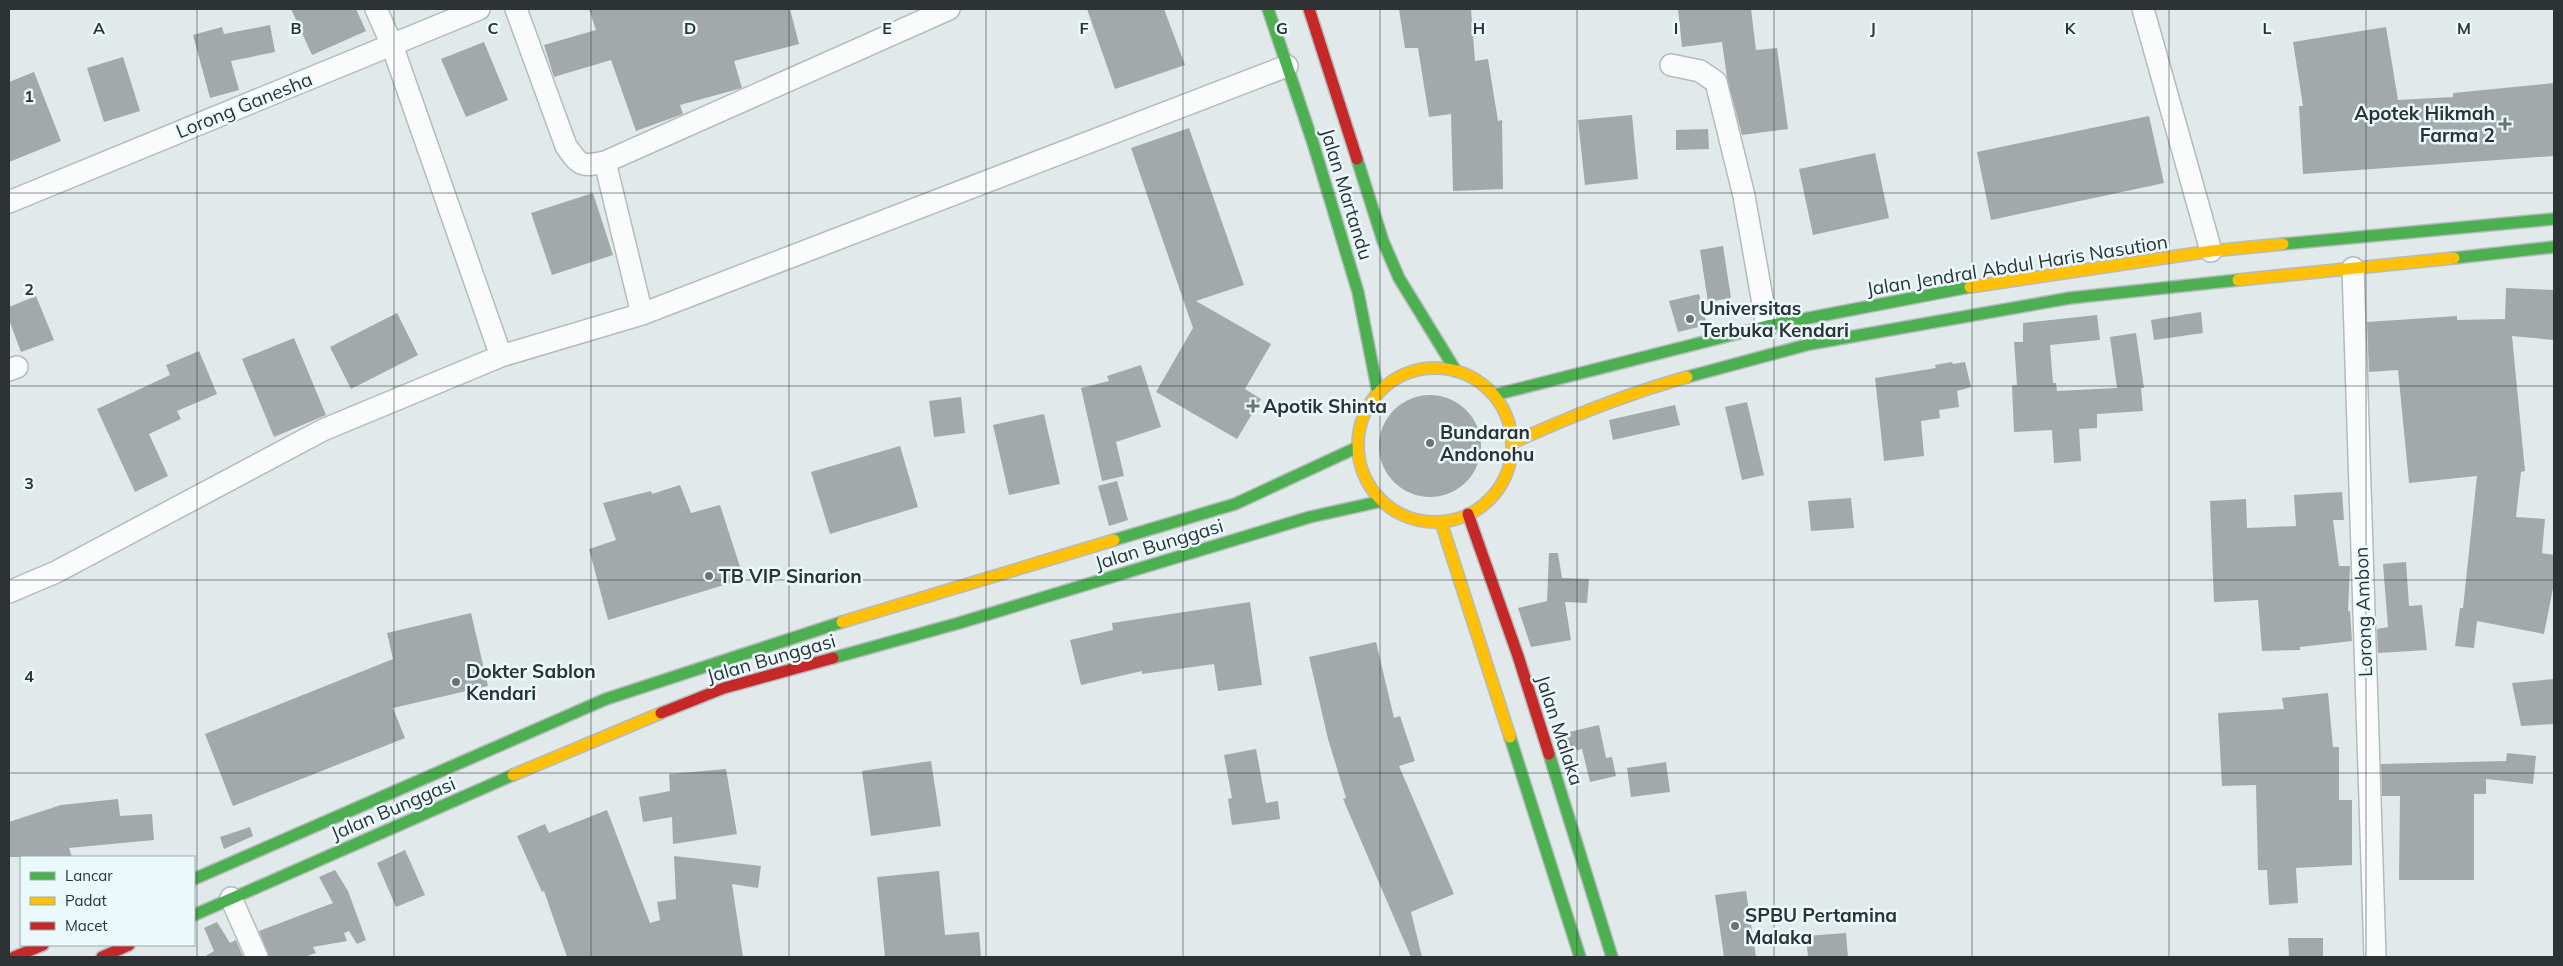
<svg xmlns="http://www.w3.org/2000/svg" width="2563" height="966" font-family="Mulish,sans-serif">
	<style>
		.building { fill: #a3a9aa }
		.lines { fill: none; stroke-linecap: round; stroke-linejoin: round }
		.street-casing { stroke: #b4bbbc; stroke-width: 24 }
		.fast-casing { stroke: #b4bbbc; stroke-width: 14 }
		.slow-casing { stroke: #b4bbbc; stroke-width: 14 }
		.jam-casing { stroke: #b4bbbc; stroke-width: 14 }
		.street { stroke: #fafcfc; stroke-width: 21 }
		.fast { stroke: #4caf50; stroke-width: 11 }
		.slow { stroke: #ffc107; stroke-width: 11 }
		.jam { stroke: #c62828; stroke-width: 11 }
		.grid { fill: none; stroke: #2d3334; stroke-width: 1; stroke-opacity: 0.55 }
		.poi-dot { fill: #6c7374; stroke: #eaf9fb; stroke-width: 2 }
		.labels { text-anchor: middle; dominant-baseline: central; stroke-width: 5; stroke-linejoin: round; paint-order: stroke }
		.street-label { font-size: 19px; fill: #2d3334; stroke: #eaf9fb }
		.poi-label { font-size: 19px; font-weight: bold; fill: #2d3334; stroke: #eaf9fb; text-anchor: start }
		.grid-label { font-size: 16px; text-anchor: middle; font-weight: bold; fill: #2d3334; stroke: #eaf9fb; stroke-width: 5; stroke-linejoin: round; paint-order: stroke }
	</style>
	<rect width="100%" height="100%" fill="#e1e9ea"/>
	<path class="building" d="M 291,9 L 356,9 L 366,31 L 312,55 Z
		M 589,9 L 790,9 L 799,44 L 734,61 L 742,88 L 680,105 L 683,114 L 636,131 L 611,60 L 554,77 L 544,45 L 596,30 Z
		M 1087,9 L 1164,9 L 1185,65 L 1115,89 Z
		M 1399,9 L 1471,9 L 1475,61 L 1488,59 L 1498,121 L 1502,120 L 1503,189 L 1453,191 L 1451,114 L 1429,117 L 1418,48 L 1405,48 Z
		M 1678,9 L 1751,9 L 1756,50 L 1777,48 L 1788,129 L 1742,135 L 1727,78 L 1722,42 L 1682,47 Z
		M 270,25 L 275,52 L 231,61 L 239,90 L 210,98 L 193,35 L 222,27 L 224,34 Z
		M 2386,27 L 2398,100 L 2453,97 L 2453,93 L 2554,83 L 2554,156 L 2303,174 L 2299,106 L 2303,106 L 2293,42 Z
		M 484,42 L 508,100 L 466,117 L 441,59 Z
		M 123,57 L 140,111 L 104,122 L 87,68 Z
		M 34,72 L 61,141 L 9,162 L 9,82 Z
		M 1632,115 L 1638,179 L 1585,185 L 1578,120 Z
		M 2149,116 L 2164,183 L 1991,220 L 1977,152 Z
		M 1189,128 L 1244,285 L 1196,301 L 1271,344 L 1245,389 L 1261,399 L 1237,439 L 1156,392 L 1193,328 L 1131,148 Z
		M 1708,129 L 1709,149 L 1676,150 L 1676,130 Z
		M 1875,153 L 1889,218 L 1813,235 L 1799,169 Z
		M 593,193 L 613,255 L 552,275 L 531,213 Z
		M 1723,246 L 1731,298 L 1708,302 L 1700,250 Z
		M 2506,288 L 2554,290 L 2554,340 L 2512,336 L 2525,471 L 2521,472 L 2516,517 L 2545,519 L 2542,553 L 2554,555 L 2554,583 L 2544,634 L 2477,621 L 2474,648 L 2455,646 L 2460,608 L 2463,608 L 2477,476 L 2409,483 L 2398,370 L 2369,372 L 2367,322 L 2457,316 L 2457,320 L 2505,319 Z
		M 1699,294 L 1707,325 L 1678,332 L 1669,301 Z
		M 36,296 L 54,340 L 21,352 L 9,320 L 9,307 Z
		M 2201,312 L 2203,333 L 2154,340 L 2151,320 Z
		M 397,313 L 418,355 L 351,389 L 330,347 Z
		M 2097,315 L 2100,340 L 2050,345 L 2053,383 L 2056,383 L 2057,391 L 2117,388 L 2110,337 L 2136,333 L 2144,388 L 2141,388 L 2143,411 L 2097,414 L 2097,428 L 2079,429 L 2081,461 L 2054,463 L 2052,430 L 2014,432 L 2012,385 L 2017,385 L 2014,342 L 2023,342 L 2023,323 Z
		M 294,338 L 326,415 L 274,437 L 242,359 Z
		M 199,351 L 217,394 L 177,411 L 181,419 L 149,434 L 168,476 L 135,492 L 97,409 L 170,375 L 166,365 Z
		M 1952,362 L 1953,364 L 1965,362 L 1971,387 L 1957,391 L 1959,407 L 1939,410 L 1940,418 L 1921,421 L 1924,456 L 1884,461 L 1875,378 L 1936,368 L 1935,365 Z
		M 1141,365 L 1161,427 L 1116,442 L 1124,476 L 1102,481 L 1081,388 L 1109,381 L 1107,376 Z
		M1379 446a51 51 0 1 1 102 0a51 51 0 1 1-102 0Z
		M 961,397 L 965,433 L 934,437 L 929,401 Z
		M 1747,402 L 1764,475 L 1742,480 L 1725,407 Z
		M 1675,405 L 1680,425 L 1613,440 L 1609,420 Z
		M 1044,414 L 1060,484 L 1009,495 L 993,425 Z
		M 900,446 L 918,507 L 830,534 L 811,472 Z
		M 1117,481 L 1128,520 L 1109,526 L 1098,486 Z
		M 680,485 L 691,513 L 720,505 L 744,579 L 608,620 L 589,549 L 616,540 L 603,503 L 651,491 L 652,494 Z
		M 2342,492 L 2344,520 L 2333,520 L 2339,566 L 2350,566 L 2348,611 L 2350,611 L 2352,641 L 2300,647 L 2300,650 L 2262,651 L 2258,600 L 2214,602 L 2210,501 L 2246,499 L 2247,528 L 2296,526 L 2294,495 Z
		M 1851,498 L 1854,528 L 1811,531 L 1808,501 Z
		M 1549,553 L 1558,553 L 1562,578 L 1589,579 L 1587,603 L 1565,602 L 1571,640 L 1531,647 L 1518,608 L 1547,601 Z
		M 2406,562 L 2409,606 L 2422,605 L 2427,650 L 2378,653 L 2377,629 L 2388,627 L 2383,564 Z
		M 1250,602 L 1262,685 L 1218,691 L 1214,664 L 1142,674 L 1142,671 L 1081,685 L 1070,640 L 1113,630 L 1112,623 Z
		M 471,613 L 488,686 L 393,708 L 405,738 L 233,806 L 205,734 L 393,659 L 387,633 Z
		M 1376,642 L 1394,718 L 1400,716 L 1415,761 L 1399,766 L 1454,894 L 1411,912 L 1422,957 L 1411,957 L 1343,799 L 1346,798 L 1328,739 L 1309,657 Z
		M 2554,679 L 2554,724 L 2521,726 L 2512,683 Z
		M 2328,693 L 2333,747 L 2339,747 L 2339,800 L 2352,800 L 2352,865 L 2296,868 L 2298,903 L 2269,905 L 2267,870 L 2258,870 L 2256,785 L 2222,786 L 2218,713 L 2284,709 L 2282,698 Z
		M 1599,725 L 1606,758 L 1612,757 L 1616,776 L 1590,782 L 1582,749 L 1570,752 L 1565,733 Z
		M 1256,749 L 1266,803 L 1278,801 L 1280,819 L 1232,825 L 1228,799 L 1232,798 L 1224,755 Z
		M 2507,753 L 2536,756 L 2533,784 L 2486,779 L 2486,794 L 2474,794 L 2474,880 L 2399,880 L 2400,796 L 2382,796 L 2381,764 L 2506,761 Z
		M 931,761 L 941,826 L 871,836 L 862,771 Z
		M 1666,762 L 1670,792 L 1631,797 L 1627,768 Z
		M 726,769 L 737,834 L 673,844 L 672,817 L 643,822 L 639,797 L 670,791 L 669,774 Z
		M 118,799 L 120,816 L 152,814 L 154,840 L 69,848 L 72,857 L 9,857 L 9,822 L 61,805 Z
		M 607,810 L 650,923 L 660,920 L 657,902 L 676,899 L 674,856 L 761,866 L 758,888 L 732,884 L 743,957 L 567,957 L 544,891 L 542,892 L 517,836 L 545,824 L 549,833 Z
		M 250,827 L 253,836 L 224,849 L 220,837 Z
		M 405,850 L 425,895 L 396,907 L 377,863 Z
		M 335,870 L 348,891 L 366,940 L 357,944 L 349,931 L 344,933 L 347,941 L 313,947 L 316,953 L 304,957 L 269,957 L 259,931 L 333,903 L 319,877 Z
		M 939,871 L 945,935 L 979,932 L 981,957 L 885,957 L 877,877 Z
		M 1746,891 L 1756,957 L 1724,957 L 1715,895 Z
		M 217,922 L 230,943 L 236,940 L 243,957 L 204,957 L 214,951 L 204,928 Z
		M 1846,933 L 1848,957 L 1808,957 L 1806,936 Z
		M 2288,938 L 2323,938 L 2323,957 L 2289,957 Z"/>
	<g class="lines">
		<defs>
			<path id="street" d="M 376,9 L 392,45 L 501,356
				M 516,9 L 566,146 C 580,166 581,167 605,162 L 949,9
				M 2143,9 L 2211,251
				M 1671,65 L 1700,71 L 1716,82 L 1744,196 L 1767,326
				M 605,162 L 642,314
				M 9,202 L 479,9
				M 2353,268 L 2375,957
				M 9,370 L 17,367
				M 9,592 L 56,572 L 323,430 L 501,356 L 642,314 L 1287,66
				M 231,898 L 257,957"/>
			<path id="fast" d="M 1268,9 L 1313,143 L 1358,292 L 1378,393
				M 1357,159 L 1383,241 L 1399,278 L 1456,371
				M 2283,244 L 2554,219
				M 2454,258 L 2554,247
				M 1687,377 L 1810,344 L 2070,298 L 2238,280
				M 1494,395 L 1767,326 L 1970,287
				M 1114,540 L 1235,504 L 1358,447
				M 833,658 L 959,623 L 1310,517 L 1382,501
				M 1510,737 L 1580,957
				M 1549,754 L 1612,957
				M 194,879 L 606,699 L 842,622
				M 194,915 L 513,775"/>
			<path id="slow" d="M 2238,280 L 2454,258
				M 1970,287 L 2211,251 L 2283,244
				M1358 445a77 77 0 1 1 154 0a77 77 0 1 1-154 0Z
				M 1512,443 C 1569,417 1626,394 1687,377
				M 1441,522 L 1510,737
				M 842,622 L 1114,540
				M 513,775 L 661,713"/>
			<path id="jam" d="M 1309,9 L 1357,159
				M 1468,514 L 1518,656 L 1549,754
				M 661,713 L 724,688 L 833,658
				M 14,957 L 43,945
				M 102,957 L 129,945"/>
		</defs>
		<use href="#street" class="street-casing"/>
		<use href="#fast" class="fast-casing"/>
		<use href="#slow" class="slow-casing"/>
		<use href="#jam" class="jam-casing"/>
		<use href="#street" class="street"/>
		<use href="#fast" class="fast"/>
		<use href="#slow" class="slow"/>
		<use href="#jam" class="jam"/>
	</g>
	<path class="grid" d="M 197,9 L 197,957M 394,9 L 394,957M 591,9 L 591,957M 789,9 L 789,957M 986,9 L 986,957M 1183,9 L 1183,957M 1380,9 L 1380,957M 1577,9 L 1577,957M 1774,9 L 1774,957M 1972,9 L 1972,957M 2169,9 L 2169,957M 2366,9 L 2366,957M 9,193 L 2554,193M 9,386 L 2554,386M 9,580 L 2554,580M 9,773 L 2554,773"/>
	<g class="poi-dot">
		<path d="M2502.5 116.5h5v5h5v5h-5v5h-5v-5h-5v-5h5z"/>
		<circle cx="1690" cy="319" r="5"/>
		<path d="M1250.5 398.5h5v5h5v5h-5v5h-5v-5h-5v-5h5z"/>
		<circle cx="1430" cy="443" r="5"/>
		<circle cx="709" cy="576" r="5"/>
		<circle cx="456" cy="682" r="5"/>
		<circle cx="1735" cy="926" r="5"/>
	</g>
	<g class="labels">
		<g class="street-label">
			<text transform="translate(244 105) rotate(-22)">Lorong Ganesha</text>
			<text transform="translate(1347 194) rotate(73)">Jalan Martandu</text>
			<text transform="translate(2017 265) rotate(-9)">Jalan Jendral Abdul Haris Nasution</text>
			<text transform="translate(1159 544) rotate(-17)">Jalan Bunggasi</text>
			<text transform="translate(2363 612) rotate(-92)">Lorong Ambon</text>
			<text transform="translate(771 658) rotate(-16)">Jalan Bunggasi</text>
			<text transform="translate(1560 730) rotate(72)">Jalan Malaka</text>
			<text transform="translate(393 808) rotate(-23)">Jalan Bunggasi</text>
		</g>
		<g class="poi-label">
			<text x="2495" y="113" text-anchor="end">Apotek Hikmah<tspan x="2495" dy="22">Farma 2</tspan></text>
			<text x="1700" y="308">Universitas<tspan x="1700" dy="22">Terbuka Kendari</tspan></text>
			<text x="1263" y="406">Apotik Shinta</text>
			<text x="1440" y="432">Bundaran<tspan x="1440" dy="22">Andonohu</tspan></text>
			<text x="719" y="576">TB VIP Sinarion</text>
			<text x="466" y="671">Dokter Sablon<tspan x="466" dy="22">Kendari</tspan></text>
			<text x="1745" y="915">SPBU Pertamina<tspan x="1745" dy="22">Malaka</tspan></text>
		</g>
	</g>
	<g class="grid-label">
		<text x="99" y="34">A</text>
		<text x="296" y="34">B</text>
		<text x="493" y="34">C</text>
		<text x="690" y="34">D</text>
		<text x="887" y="34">E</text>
		<text x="1084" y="34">F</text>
		<text x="1282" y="34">G</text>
		<text x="1479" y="34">H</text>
		<text x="1676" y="34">I</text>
		<text x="1873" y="34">J</text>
		<text x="2070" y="34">K</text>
		<text x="2267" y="34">L</text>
		<text x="2464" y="34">M</text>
		<text x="29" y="102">1</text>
		<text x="29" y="295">2</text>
		<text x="29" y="489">3</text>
		<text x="29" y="682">4</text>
	</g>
	<rect width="2563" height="966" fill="none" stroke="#2d3334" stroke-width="20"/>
	<rect x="20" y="856" width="175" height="90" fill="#eaf9fb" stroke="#9eaaab"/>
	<rect x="30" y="872" width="25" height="8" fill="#4caf50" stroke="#9eaaab"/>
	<text x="65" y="881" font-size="15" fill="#2d3334">Lancar</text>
	<rect x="30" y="897" width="25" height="8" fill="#ffc107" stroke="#9eaaab"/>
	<text x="65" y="906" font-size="15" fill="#2d3334">Padat</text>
	<rect x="30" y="922" width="25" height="8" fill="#c62828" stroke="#9eaaab"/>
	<text x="65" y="931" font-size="15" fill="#2d3334">Macet</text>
</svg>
